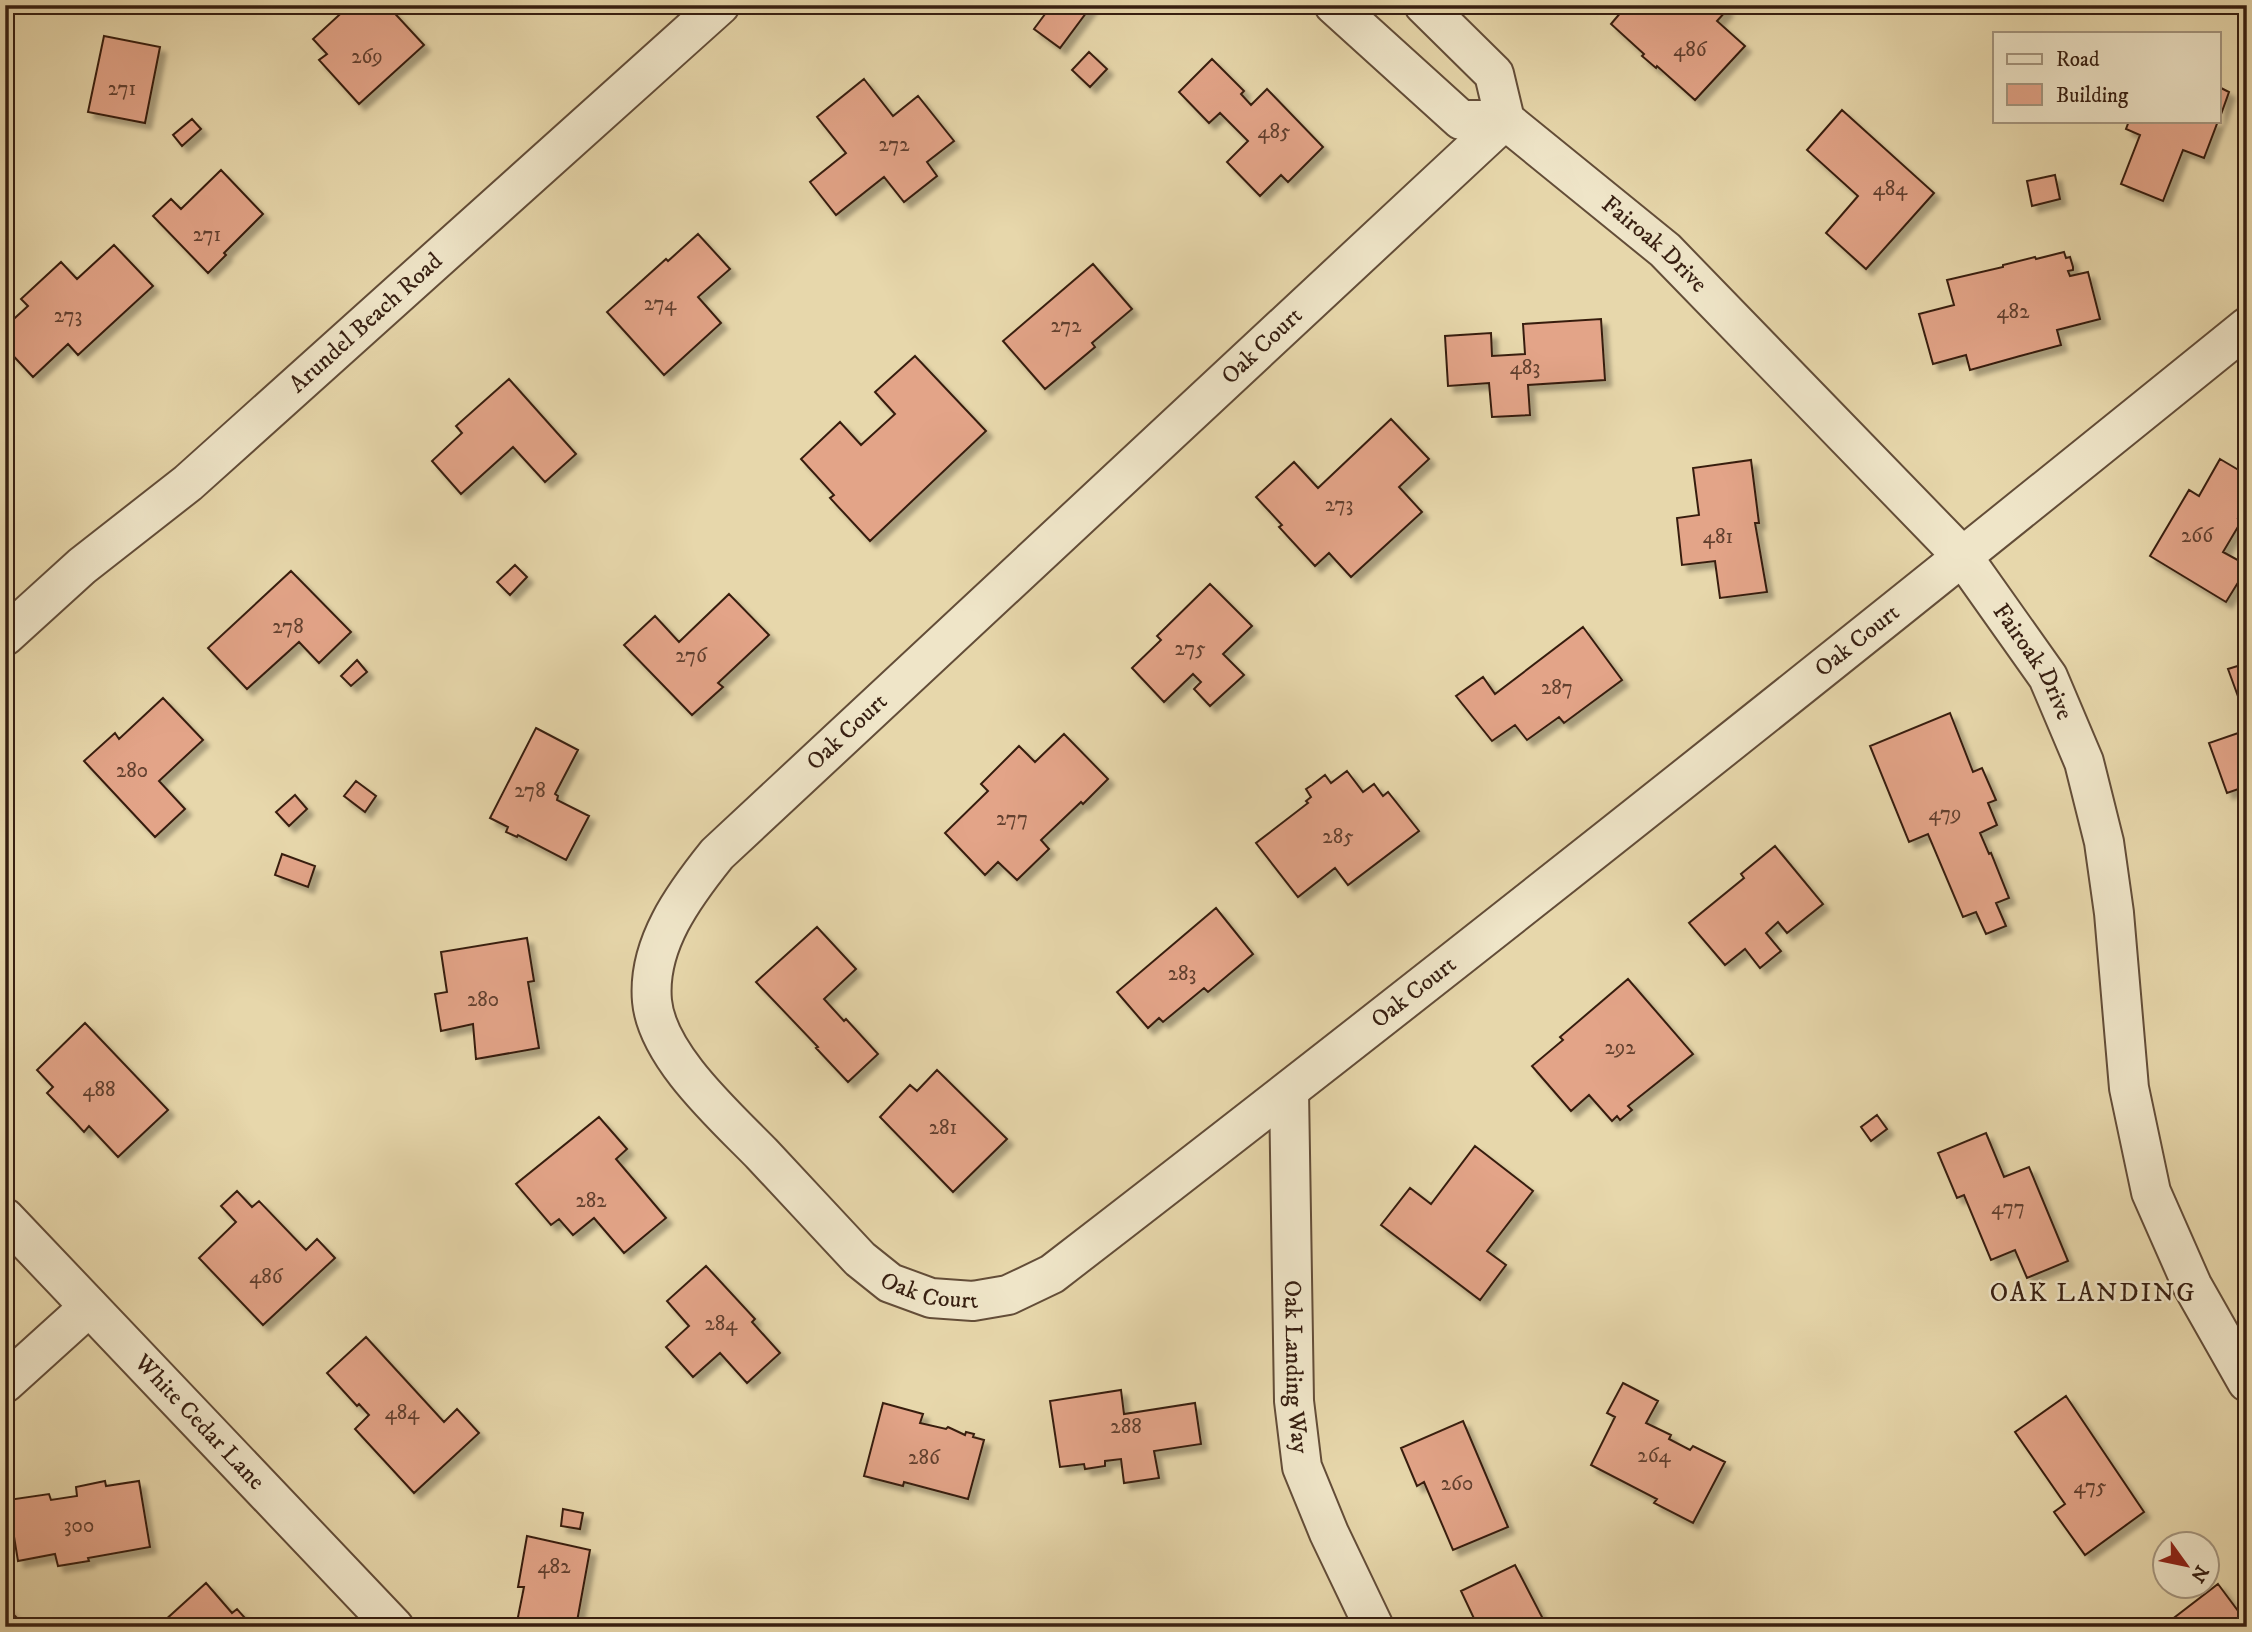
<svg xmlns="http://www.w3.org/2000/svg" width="2252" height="1632" font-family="'IM FELL DW Pica',serif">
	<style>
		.building { fill: #e3a488; stroke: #371f11; stroke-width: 2; filter: url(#shadow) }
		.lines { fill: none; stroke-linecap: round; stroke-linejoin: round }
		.minor-casing { stroke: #634d38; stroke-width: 42 }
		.minor { stroke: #efe5c8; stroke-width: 38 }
		.labels { text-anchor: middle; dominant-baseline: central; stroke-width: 5; stroke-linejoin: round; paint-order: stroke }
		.number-label { font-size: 21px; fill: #62402f }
		.street-label { font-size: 24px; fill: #371f11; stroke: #efe5c8 }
		.neighbourhood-label { font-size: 26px; letter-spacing: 2px; fill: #371f11; stroke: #efe5c8 }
	</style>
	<defs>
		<filter id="shadow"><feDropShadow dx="6" dy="6" stdDeviation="2" flood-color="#0004"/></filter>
	</defs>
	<rect width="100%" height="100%" fill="#e7d7ab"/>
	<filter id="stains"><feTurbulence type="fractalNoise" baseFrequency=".00286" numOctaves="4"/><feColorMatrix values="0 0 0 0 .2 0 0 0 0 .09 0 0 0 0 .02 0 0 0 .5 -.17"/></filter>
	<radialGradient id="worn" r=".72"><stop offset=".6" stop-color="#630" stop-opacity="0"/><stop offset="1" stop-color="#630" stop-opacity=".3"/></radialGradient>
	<path class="building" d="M 350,5 L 372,5 L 375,9 L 379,5 L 387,5 L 424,45 L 359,104 L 319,60 L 327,54 L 313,39 Z
		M 1041,5 L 1092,5 L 1060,48 L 1034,29 L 1048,10 Z
		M 1627,5 L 1723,5 L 1727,10 L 1717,21 L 1745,46 L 1695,100 L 1657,66 L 1656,68 L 1642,56 L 1644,54 L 1611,24 Z
		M 104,36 L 160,47 L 145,123 L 88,112 Z
		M 1089,52 L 1107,69 L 1090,87 L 1072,70 Z
		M 1212,59 L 1244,91 L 1241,94 L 1251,105 L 1267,89 L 1323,147 L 1288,182 L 1281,175 L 1260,196 L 1227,162 L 1248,141 L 1220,113 L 1209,123 L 1179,92 Z
		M 864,79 L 893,116 L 918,96 L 954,141 L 927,162 L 937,176 L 904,202 L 884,177 L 836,215 L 810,182 L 846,153 L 817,117 Z
		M 2219,87 L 2229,92 L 2219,120 Z
		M 1842,110 L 1934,193 L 1866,269 L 1826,233 L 1858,196 L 1807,150 Z
		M 192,119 L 201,129 L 182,146 L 173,135 Z
		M 2129,121 L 2218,121 L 2204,158 L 2183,150 L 2163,201 L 2121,184 L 2140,135 L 2126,129 Z
		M 221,170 L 263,214 L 224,253 L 226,255 L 208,273 L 153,216 L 171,199 L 181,209 Z
		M 2055,175 L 2060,199 L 2032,206 L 2027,181 Z
		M 698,234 L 730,269 L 698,297 L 721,323 L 664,375 L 607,312 L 666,259 L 668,261 Z
		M 114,245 L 153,286 L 78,355 L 68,344 L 33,377 L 5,347 L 5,327 L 28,306 L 21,299 L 61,262 L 77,279 Z
		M 2064,252 L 2066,258 L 2070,257 L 2073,267 L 2073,270 L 2068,271 L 2070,276 L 2088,272 L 2100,319 L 2057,330 L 2061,345 L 2020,356 L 1970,370 L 1966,355 L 1933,364 L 1919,314 L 1954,305 L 1947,280 L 2003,267 L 2003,265 L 2035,257 L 2036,259 Z
		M 1093,264 L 1132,309 L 1092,343 L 1095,347 L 1045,389 L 1003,341 Z
		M 1601,319 L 1605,380 L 1528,385 L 1530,415 L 1492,417 L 1489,383 L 1448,386 L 1445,336 L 1491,333 L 1492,356 L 1525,354 L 1523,324 Z
		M 915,356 L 986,431 L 870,541 L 830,498 L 834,495 L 801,459 L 840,422 L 861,445 L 895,414 L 875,392 Z
		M 509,379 L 576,454 L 545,482 L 513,447 L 461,494 L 432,461 L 462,433 L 456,426 Z
		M 1391,419 L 1429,459 L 1399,487 L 1422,512 L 1351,577 L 1329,553 L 1315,566 L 1279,527 L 1282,525 L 1256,497 L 1294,462 L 1318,488 Z
		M 2220,459 L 2247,475 L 2247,503 L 2238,518 L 2242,520 L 2223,552 L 2247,565 L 2247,568 L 2226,602 L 2150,556 L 2189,490 L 2199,496 Z
		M 1751,460 L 1759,523 L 1755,523 L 1767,592 L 1720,598 L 1715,561 L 1682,565 L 1677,518 L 1699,515 L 1693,468 Z
		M 515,565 L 527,577 L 510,595 L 497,582 Z
		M 291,571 L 351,632 L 319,663 L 299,642 L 247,689 L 208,648 Z
		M 1210,584 L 1252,626 L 1223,654 L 1244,675 L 1210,706 L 1194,689 L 1201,682 L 1193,674 L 1164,702 L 1132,668 L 1161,640 L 1157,636 Z
		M 729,594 L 769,635 L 718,683 L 723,687 L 692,715 L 624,645 L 655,616 L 679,642 Z
		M 1583,627 L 1622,680 L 1564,723 L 1559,717 L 1527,740 L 1515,725 L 1492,741 L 1456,696 L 1483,677 L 1495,694 Z
		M 357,660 L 367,672 L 351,686 L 341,676 Z
		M 2247,663 L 2247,721 L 2228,669 Z
		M 163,698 L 203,740 L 159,781 L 185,809 L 155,837 L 84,761 L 115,733 L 119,739 Z
		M 1950,713 L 1973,772 L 1982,768 L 1996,800 L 1988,803 L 1997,825 L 1980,833 L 1989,854 L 1991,853 L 2009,898 L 1996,903 L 2006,926 L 1986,934 L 1976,912 L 1963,917 L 1928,834 L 1909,842 L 1870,746 Z
		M 536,728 L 578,750 L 555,794 L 558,796 L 557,800 L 589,816 L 566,860 L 518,835 L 517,837 L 506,832 L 508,827 L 490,818 Z
		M 2247,730 L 2247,786 L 2227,793 L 2209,743 Z
		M 1064,734 L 1108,779 L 1083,804 L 1081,802 L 1041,840 L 1049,849 L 1017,880 L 998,862 L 985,875 L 945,833 L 988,791 L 981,784 L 1019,746 L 1035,762 Z
		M 1347,771 L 1363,792 L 1374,784 L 1383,796 L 1388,792 L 1419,831 L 1348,885 L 1335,868 L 1298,897 L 1256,843 L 1308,803 L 1306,801 L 1311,797 L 1306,789 L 1312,785 L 1325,775 L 1331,783 Z
		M 356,781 L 376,796 L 365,812 L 344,796 Z
		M 295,795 L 307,809 L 289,826 L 276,812 Z
		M 1775,846 L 1823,904 L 1787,933 L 1778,922 L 1766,933 L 1781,951 L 1760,968 L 1745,949 L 1725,965 L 1689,923 L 1744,878 L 1741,874 Z
		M 282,854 L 315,866 L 308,887 L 275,875 Z
		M 1216,908 L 1253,954 L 1208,992 L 1204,988 L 1163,1022 L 1159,1018 L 1148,1028 L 1117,992 Z
		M 817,927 L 856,969 L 824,999 L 844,1021 L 846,1019 L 878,1054 L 848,1082 L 816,1048 L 818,1047 L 756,982 Z
		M 527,938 L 534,981 L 528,982 L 539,1048 L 476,1059 L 473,1024 L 441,1031 L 435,994 L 447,992 L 441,952 Z
		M 1628,979 L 1693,1054 L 1628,1106 L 1632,1110 L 1620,1120 L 1617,1116 L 1612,1121 L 1589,1095 L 1571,1111 L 1532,1066 L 1563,1040 L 1560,1037 Z
		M 85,1023 L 168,1110 L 118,1157 L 89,1126 L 84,1132 L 74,1121 L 47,1093 L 53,1087 L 37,1070 Z
		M 937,1070 L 1007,1139 L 953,1192 L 880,1117 L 910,1085 L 917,1091 Z
		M 1877,1115 L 1887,1129 L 1871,1141 L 1861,1127 Z
		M 599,1117 L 627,1149 L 616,1159 L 666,1218 L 624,1253 L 594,1218 L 573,1235 L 559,1219 L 551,1225 L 516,1184 Z
		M 1986,1133 L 2004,1177 L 2029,1167 L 2068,1261 L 2027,1278 L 2015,1250 L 1991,1260 L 1964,1195 L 1957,1198 L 1938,1153 Z
		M 1475,1146 L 1533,1191 L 1487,1251 L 1506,1265 L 1480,1300 L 1381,1225 L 1410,1188 L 1431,1204 Z
		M 237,1191 L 252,1207 L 259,1201 L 306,1250 L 317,1239 L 335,1258 L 263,1325 L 199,1258 L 236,1222 L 221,1206 Z
		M 706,1266 L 755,1319 L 752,1322 L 780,1353 L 747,1383 L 720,1353 L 693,1377 L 666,1347 L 689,1326 L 667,1301 Z
		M 366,1337 L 444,1422 L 457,1409 L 479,1433 L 414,1493 L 355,1429 L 369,1415 L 359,1404 L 357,1406 L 327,1373 Z
		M 1623,1383 L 1658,1401 L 1646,1423 L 1671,1435 L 1669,1439 L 1690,1450 L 1693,1446 L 1725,1462 L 1693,1523 L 1654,1503 L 1657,1499 L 1591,1465 L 1615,1417 L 1607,1413 Z
		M 1121,1390 L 1124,1414 L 1195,1403 L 1201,1444 L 1154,1451 L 1159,1478 L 1124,1483 L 1121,1459 L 1105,1461 L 1105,1466 L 1085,1469 L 1084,1464 L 1060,1467 L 1050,1401 Z
		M 2066,1396 L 2144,1512 L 2085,1555 L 2054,1512 L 2065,1504 L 2015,1432 Z
		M 883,1403 L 923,1414 L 920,1423 L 946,1429 L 948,1427 L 965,1435 L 966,1432 L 974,1434 L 973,1437 L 984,1440 L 968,1499 L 904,1482 L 903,1486 L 864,1476 Z
		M 1463,1421 L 1508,1527 L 1453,1550 L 1424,1482 L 1417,1486 L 1401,1448 Z
		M 105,1481 L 106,1486 L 139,1481 L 150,1547 L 88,1558 L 89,1561 L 58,1566 L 55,1554 L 18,1561 L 8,1500 L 49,1494 L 51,1500 L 77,1496 L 76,1487 Z
		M 563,1509 L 583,1513 L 580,1529 L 561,1526 Z
		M 527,1536 L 590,1550 L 576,1627 L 516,1627 L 524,1587 L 518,1587 Z
		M 1515,1565 L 1542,1617 L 1540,1619 L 1543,1627 L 1478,1627 L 1461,1591 Z
		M 206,1583 L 232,1613 L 237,1609 L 253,1627 L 165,1627 L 162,1623 Z
		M 2218,1584 L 2244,1619 L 2238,1623 L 2241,1627 L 2162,1627 Z
		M 6,1607 L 18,1619 L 10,1627 L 5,1627 Z"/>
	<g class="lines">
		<defs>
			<g id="minor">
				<path d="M 1334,5 L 1461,120 L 1505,120"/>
				<path id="s1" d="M 1424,5 L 1494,74 L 1505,120 L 1665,250 L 1963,557 L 2048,677 L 2084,762 L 2104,842 L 2114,913 L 2129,1088 L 2151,1192 L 2192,1285 L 2247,1382"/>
				<path id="s2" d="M 1505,120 L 717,854 C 684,895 647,945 652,1001 C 657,1056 725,1116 762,1154 C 795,1189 827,1224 860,1259 L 890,1283 L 931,1298 L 973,1301 L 1008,1295 L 1052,1274 C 1454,964 1852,647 2247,327"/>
				<path id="s3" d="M 5,636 L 82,566 L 188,483 L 720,5"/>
				<path id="s4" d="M 1289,1091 L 1294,1401 L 1302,1467 L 1329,1533 L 1374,1627"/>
				<path id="s5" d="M 5,1218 L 394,1627"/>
				<path d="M 5,1383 L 89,1307"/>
			</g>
		</defs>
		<use href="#minor" class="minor-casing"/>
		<use href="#minor" class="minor"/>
	</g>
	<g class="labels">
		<g class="number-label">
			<text x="1690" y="50">486</text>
			<text x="367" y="57">269</text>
			<text x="122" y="89">271</text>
			<text x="1274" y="132">485</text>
			<text x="894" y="145">272</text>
			<text x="1890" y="189">484</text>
			<text x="207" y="235">271</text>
			<text x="660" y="304">274</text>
			<text x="2013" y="312">482</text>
			<text x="68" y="316">273</text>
			<text x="1066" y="326">272</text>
			<text x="1525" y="368">483</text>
			<text x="1339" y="505">273</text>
			<text x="2197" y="536">266</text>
			<text x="1718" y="537">481</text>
			<text x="288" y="627">278</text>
			<text x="1190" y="649">275</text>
			<text x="691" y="656">276</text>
			<text x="1557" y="688">287</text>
			<text x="132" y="771">280</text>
			<text x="530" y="791">278</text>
			<text x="1945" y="814">479</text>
			<text x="1012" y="819">277</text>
			<text x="1338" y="837">285</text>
			<text x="1182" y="974">283</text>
			<text x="483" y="1000">280</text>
			<text x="1620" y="1048">292</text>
			<text x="99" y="1090">488</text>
			<text x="943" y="1128">281</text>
			<text x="591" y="1201">282</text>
			<text x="2008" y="1208">477</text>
			<text x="266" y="1277">486</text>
			<text x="721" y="1324">284</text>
			<text x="402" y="1413">484</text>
			<text x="1126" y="1427">288</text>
			<text x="1654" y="1456">264</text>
			<text x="924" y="1458">286</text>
			<text x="1457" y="1484">260</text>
			<text x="2090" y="1487">475</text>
			<text x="79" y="1526">300</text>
			<text x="554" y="1567">482</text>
		</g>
		<g class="street-label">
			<text stroke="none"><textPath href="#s1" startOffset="340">Fairoak Drive</textPath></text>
			<text stroke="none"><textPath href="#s3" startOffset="478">Arundel Beach Road</textPath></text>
			<text transform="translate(1262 346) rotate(-43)">Oak Court</text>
			<text stroke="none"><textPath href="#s2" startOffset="2810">Oak Court</textPath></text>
			<text stroke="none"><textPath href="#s1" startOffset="906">Fairoak Drive</textPath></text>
			<text transform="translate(847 732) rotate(-43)">Oak Court</text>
			<text stroke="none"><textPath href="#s2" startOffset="2244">Oak Court</textPath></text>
			<text stroke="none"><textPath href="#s2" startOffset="1656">Oak Court</textPath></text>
			<text stroke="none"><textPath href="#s4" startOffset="276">Oak Landing Way</textPath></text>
			<text stroke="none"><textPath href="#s5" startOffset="282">White Cedar Lane</textPath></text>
		</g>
		<g class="neighbourhood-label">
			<text x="2093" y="1293">OAK LANDING</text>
		</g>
	</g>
	<rect width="2252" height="1632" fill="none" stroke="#e7d7ab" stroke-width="28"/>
	<rect x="7" y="7" width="2238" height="1618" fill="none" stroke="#371f11" stroke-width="3.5"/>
	<rect x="14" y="14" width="2224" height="1604" fill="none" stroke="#371f11" stroke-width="2"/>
	<rect x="1993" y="32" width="228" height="91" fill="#efe5c8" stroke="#a5967f" stroke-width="2"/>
	<rect x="2007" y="54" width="35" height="10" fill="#efe5c8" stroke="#a5967f" stroke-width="2"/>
	<text x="2056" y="66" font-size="21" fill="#371f11">Road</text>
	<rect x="2007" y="84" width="35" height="21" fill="#e3a488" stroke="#a5967f" stroke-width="2"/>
	<text x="2056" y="102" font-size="21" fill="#371f11">Building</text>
	<g transform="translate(2186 1565) rotate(123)"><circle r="33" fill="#efe5c8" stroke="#a5967f" stroke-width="2"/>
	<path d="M0-5L12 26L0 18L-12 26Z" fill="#8f2418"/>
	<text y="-10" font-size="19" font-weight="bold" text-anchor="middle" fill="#371f11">N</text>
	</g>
	<rect width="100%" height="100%" filter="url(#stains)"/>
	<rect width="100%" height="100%" fill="url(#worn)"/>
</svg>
